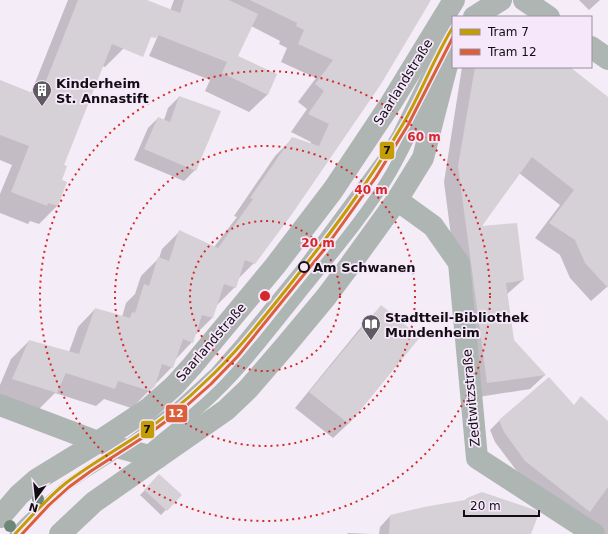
<svg xmlns="http://www.w3.org/2000/svg" width="608" height="534" font-family="'DejaVu Sans',sans-serif">
	<style>
		.shadow { fill: #0003 }
		.building { fill: #d6d0d7 }
		.lines { fill: none; stroke-linecap: round; stroke-linejoin: round }
		.lane { stroke: #aeb6b4; stroke-width: 11 }
		.street { stroke: #aeb6b4; stroke-width: 22 }
		.secondary { stroke: #aeb5b3; stroke-width: 22 }
		.tram-1-casing { stroke: #f6e8fa; stroke-width: 6 }
		.tram-2-casing { stroke: #f6e8fa; stroke-width: 6 }
		.tram-1 { stroke: #c49c05; stroke-width: 3 }
		.tram-2 { stroke: #da603b; stroke-width: 3 }
		.tree { fill: #6e8878 }
		.ring { fill: none; stroke: #d62828; stroke-width: 2; stroke-dasharray: 2 4 }
		.stop-dot { fill: #f6e8fa; stroke: #110d13; stroke-width: 2 }
		.labels { text-anchor: middle; dominant-baseline: central; stroke-width: 3.5; stroke-linejoin: round; paint-order: stroke }
		.street-label { font-size: 13px; fill: #110d13; stroke: #f6e8fa }
		.poi-label { font-size: 13px; font-weight: bold; fill: #110d13; stroke: #f6e8fa; text-anchor: start }
		.stop-label { font-size: 13px; font-weight: bold; fill: #110d13; stroke: #f6e8fa; text-anchor: start }
		.centre { fill: #d62828; stroke: #f6e8fa; stroke-width: 2 }
		.ring-label { font-size: 12px; text-anchor: middle; font-weight: bold; fill: #d62828; stroke: #f6e8fa; stroke-width: 3.5; stroke-linejoin: round; paint-order: stroke }
		.line-badge { stroke: #f6e8fa; stroke-width: 1.5 }
		.badge-label { font-size: 11px; text-anchor: middle; font-weight: bold; fill: #fff }
		.pale-badge-label { font-size: 11px; text-anchor: middle; font-weight: bold; fill: #111 }
	</style>
	<rect width="100%" height="100%" fill="#f4ecf6"/>
	<path class="shadow" d="M 68,0 L 143,0 L 123,49 L 105,67 L 102,66 L 62,165 L 57,206 L 39,224 L 30,221 L 28,224 L 0,213 L 0,194 L 12,165 L 0,160 L 0,81 L 31,93 Z
		M 174,0 L 430,0 L 254,263 L 237,280 L 235,287 L 217,305 L 212,318 L 195,335 L 192,342 L 175,360 L 172,367 L 136,404 L 131,408 L 104,399 L 96,406 L 55,393 L 38,410 L 0,399 L 0,385 L 11,359 L 29,341 L 69,352 L 78,327 L 95,309 L 122,317 L 126,303 L 135,294 L 141,276 L 159,258 L 162,249 L 179,232 L 214,247 L 237,217 L 234,216 L 275,156 L 293,138 L 311,144 L 311,142 L 291,132 L 307,109 L 298,102 L 316,78 L 281,62 L 287,48 L 279,44 L 280,41 L 251,26 L 236,56 L 276,75 L 267,95 L 249,112 L 205,91 L 210,80 L 149,56 L 160,31 L 164,27 Z
		M 579,0 L 600,0 L 589,10 Z
		M 462,67 L 569,67 L 608,98 L 608,286 L 591,301 L 570,278 L 560,255 L 535,238 L 560,205 L 519,173 L 480,227 L 523,280 L 506,295 L 513,340 L 545,375 L 530,389 L 472,398 L 444,182 Z
		M 179,97 L 195,170 L 184,181 L 134,160 L 148,128 L 158,118 L 164,120 L 168,108 Z
		M 381,307 L 419,338 L 348,424 L 333,438 L 295,408 L 366,321 Z
		M 573,406 L 608,422 L 608,534 L 592,534 L 516,470 L 495,442 L 490,430 L 499,421 Z
		M 159,476 L 180,495 L 161,515 L 140,495 Z
		M 390,516 L 530,534 L 379,534 L 380,527 Z
		M 348,533 L 372,534 L 347,534 Z"/>
	<path class="building" d="M 78,0 L 147,0 L 180,13 L 184,0 L 229,0 L 258,14 L 238,56 L 277,74 L 268,95 L 222,73 L 227,62 L 158,35 L 156,38 L 151,37 L 143,57 L 112,44 L 64,165 L 67,166 L 62,180 L 67,182 L 58,206 L 48,203 L 47,206 L 11,192 L 29,146 L 0,135 L 0,80 L 40,96 Z
		M 250,0 L 431,0 L 381,84 L 292,214 L 255,264 L 245,260 L 236,288 L 224,284 L 213,318 L 202,315 L 193,343 L 183,339 L 173,368 L 162,364 L 155,386 L 150,391 L 118,381 L 115,389 L 66,373 L 57,393 L 12,379 L 29,340 L 79,354 L 95,308 L 130,318 L 132,312 L 135,313 L 144,284 L 149,286 L 158,257 L 169,261 L 179,230 L 218,248 L 253,199 L 250,198 L 292,137 L 319,146 L 329,124 L 308,114 L 324,91 L 315,84 L 333,60 L 298,44 L 304,30 L 296,26 L 297,23 Z
		M 475,67 L 570,67 L 608,97 L 608,288 L 585,263 L 575,240 L 549,223 L 574,190 L 532,157 L 482,226 L 517,223 L 524,280 L 506,283 L 514,340 L 546,375 L 487,383 L 458,166 Z
		M 179,96 L 221,111 L 196,171 L 144,149 L 158,117 L 170,122 Z
		M 381,305 L 420,337 L 349,424 L 309,392 Z
		M 549,377 L 574,405 L 581,396 L 608,421 L 608,487 L 590,512 L 525,461 L 504,432 L 499,420 Z
		M 159,474 L 182,495 L 167,511 L 144,490 Z
		M 482,492 L 535,510 L 539,513 L 531,534 L 389,534 L 390,515 L 424,507 L 465,500 L 467,498 Z"/>
	<g class="lines">
		<path class="lane" d="M 142,456 C 166,434 193,416 216,393 C 246,364 272,329 298,297 C 330,257 365,217 391,173 C 406,147 418,119 432,92
			M 15,534 L 26,522 L 66,486 L 86,472 L 122,449 L 178,407 L 215,373 L 242,342 L 303,267 L 385,156 L 398,134 L 453,23"/>
		<path class="street" d="M 524,0 L 549,17
			M 591,47 L 608,59
			M 397,200 L 433,226 L 459,263 L 477,458 L 594,534
			M 0,405 L 98,442 L 157,458"/>
		<path class="secondary" d="M 474,17 L 501,0
			M 0,517 L 19,495 L 36,480 L 98,442 L 148,409 L 174,386 L 192,366 L 275,266 L 333,190 L 391,103 L 454,0
			M 60,534 L 94,502 L 226,410 L 248,389 L 286,345 L 326,297 L 350,265 L 397,200 L 423,158 L 447,65 L 453,49"/>
		<defs>
			<path id="tram-1" d="M 15,534 C 31,517 47,498 66,483 C 88,466 113,452 137,436 C 162,420 185,402 206,381 C 235,354 260,322 285,291 C 327,238 369,183 403,124 C 421,93 434,58 453,27"/>
			<path id="tram-2" d="M 22,534 L 49,505 L 69,487 L 91,471 L 150,433 L 184,408 L 211,384 L 238,356 L 323,251 L 376,177 L 408,125 L 453,37"/>
		</defs>
		<use href="#tram-1" class="tram-1-casing"/>
		<use href="#tram-2" class="tram-2-casing"/>
		<use href="#tram-1" class="tram-1"/>
		<use href="#tram-2" class="tram-2"/>
	</g>
	<g class="tree">
		<circle cx="38" cy="499" r="6"/>
		<circle cx="10" cy="526" r="6"/>
	</g>
	<g class="ring">
		<circle cx="265" cy="296" r="75"/>
		<circle cx="265" cy="296" r="150"/>
		<circle cx="265" cy="296" r="225"/>
	</g>
	<defs>
		<symbol id="building-pin" viewBox="-11 -11 22 30"><path d="M0 17L-7.5 6A9.5 9.5 0 1 1 7.5 6Z" fill="#605b62" stroke="#f6e8fa"/><path d="M-4-6H4V6H1V3H-1V6H-4ZM-2.5-4.3h1.7v1.8h-1.7ZM.8-4.3h1.7v1.8H.8ZM-2.5-1h1.7V.8h-1.7ZM.8-1h1.7V.8H.8Z" fill="#fff"/></symbol>
		<symbol id="library-pin" viewBox="-11 -11 22 30"><path d="M0 17L-7.5 6A9.5 9.5 0 1 1 7.5 6Z" fill="#605b62" stroke="#f6e8fa"/><path d="M-6-4Q-3-5.5-.7-3.5V5Q-3 3-6 4ZM6-4Q3-5.5 .7-3.5V5Q3 3 6 4Z" fill="#fff"/></symbol>
	</defs>
	<g fill-rule="evenodd">
		<use href="#building-pin" x="31" y="79" width="22" height="30"/>
		<use href="#library-pin" x="360" y="313" width="22" height="30"/>
	</g>
	<circle class="stop-dot" cx="304" cy="267" r="5"/>
	<g class="labels">
		<g class="street-label">
			<text transform="translate(403 82) rotate(-58)">Saarlandstraße</text>
			<text transform="translate(211 342) rotate(-49)">Saarlandstraße</text>
			<text transform="translate(471 398) rotate(-95)">Zedtwitzstraße</text>
		</g>
		<g class="poi-label">
			<text x="56" y="83">Kinderheim<tspan x="56" dy="15">St. Annastift</tspan></text>
			<text x="385" y="317">Stadtteil-Bibliothek<tspan x="385" dy="15">Mundenheim</tspan></text>
		</g>
		<g class="stop-label">
			<text x="313" y="267">Am Schwanen</text>
		</g>
	</g>
	<circle cx="265" cy="296" r="6" class="centre"/>
	<g class="ring-label">
		<text x="424" y="141">60 m</text>
		<text x="371" y="194">40 m</text>
		<text x="318" y="247">20 m</text>
	</g>
	<g class="line-badge">
		<rect x="379" y="141" width="16" height="19" rx="4" fill="#c49c05"/>
		<rect x="165" y="404" width="23" height="19" rx="4" fill="#da603b"/>
		<rect x="140" y="420" width="15" height="19" rx="4" fill="#c49c05"/>
	</g>
	<g class="badge-label">
		<text x="176" y="417">12</text>
	</g>
	<g class="pale-badge-label">
		<text x="387" y="154">7</text>
		<text x="147" y="433">7</text>
	</g>
	<rect x="452" y="16" width="140" height="52" fill="#f6e8fa" stroke="#9a909e"/>
	<rect x="460" y="29" width="20" height="6" fill="#c49c05" stroke="#9a909e"/>
	<text x="488" y="36" font-size="12" fill="#110d13">Tram 7</text>
	<rect x="460" y="49" width="20" height="6" fill="#da603b" stroke="#9a909e"/>
	<text x="488" y="56" font-size="12" fill="#110d13">Tram 12</text>
	<g transform="translate(36 498) rotate(195)" stroke="#f6e8fa" stroke-width="3" paint-order="stroke">
	<path d="M0-3L7 15L0 10L-7 15Z" fill="#110d13"/>
	<text y="-6" font-size="11" font-weight="bold" text-anchor="middle" fill="#110d13">N</text>
	</g>
	<path d="M464 510v6h75v-6" fill="none" stroke="#110d13" stroke-width="2"/>
	<text x="470" y="510" font-size="12" fill="#110d13" stroke="#f6e8fa" stroke-width="3" paint-order="stroke">20 m</text>
</svg>
